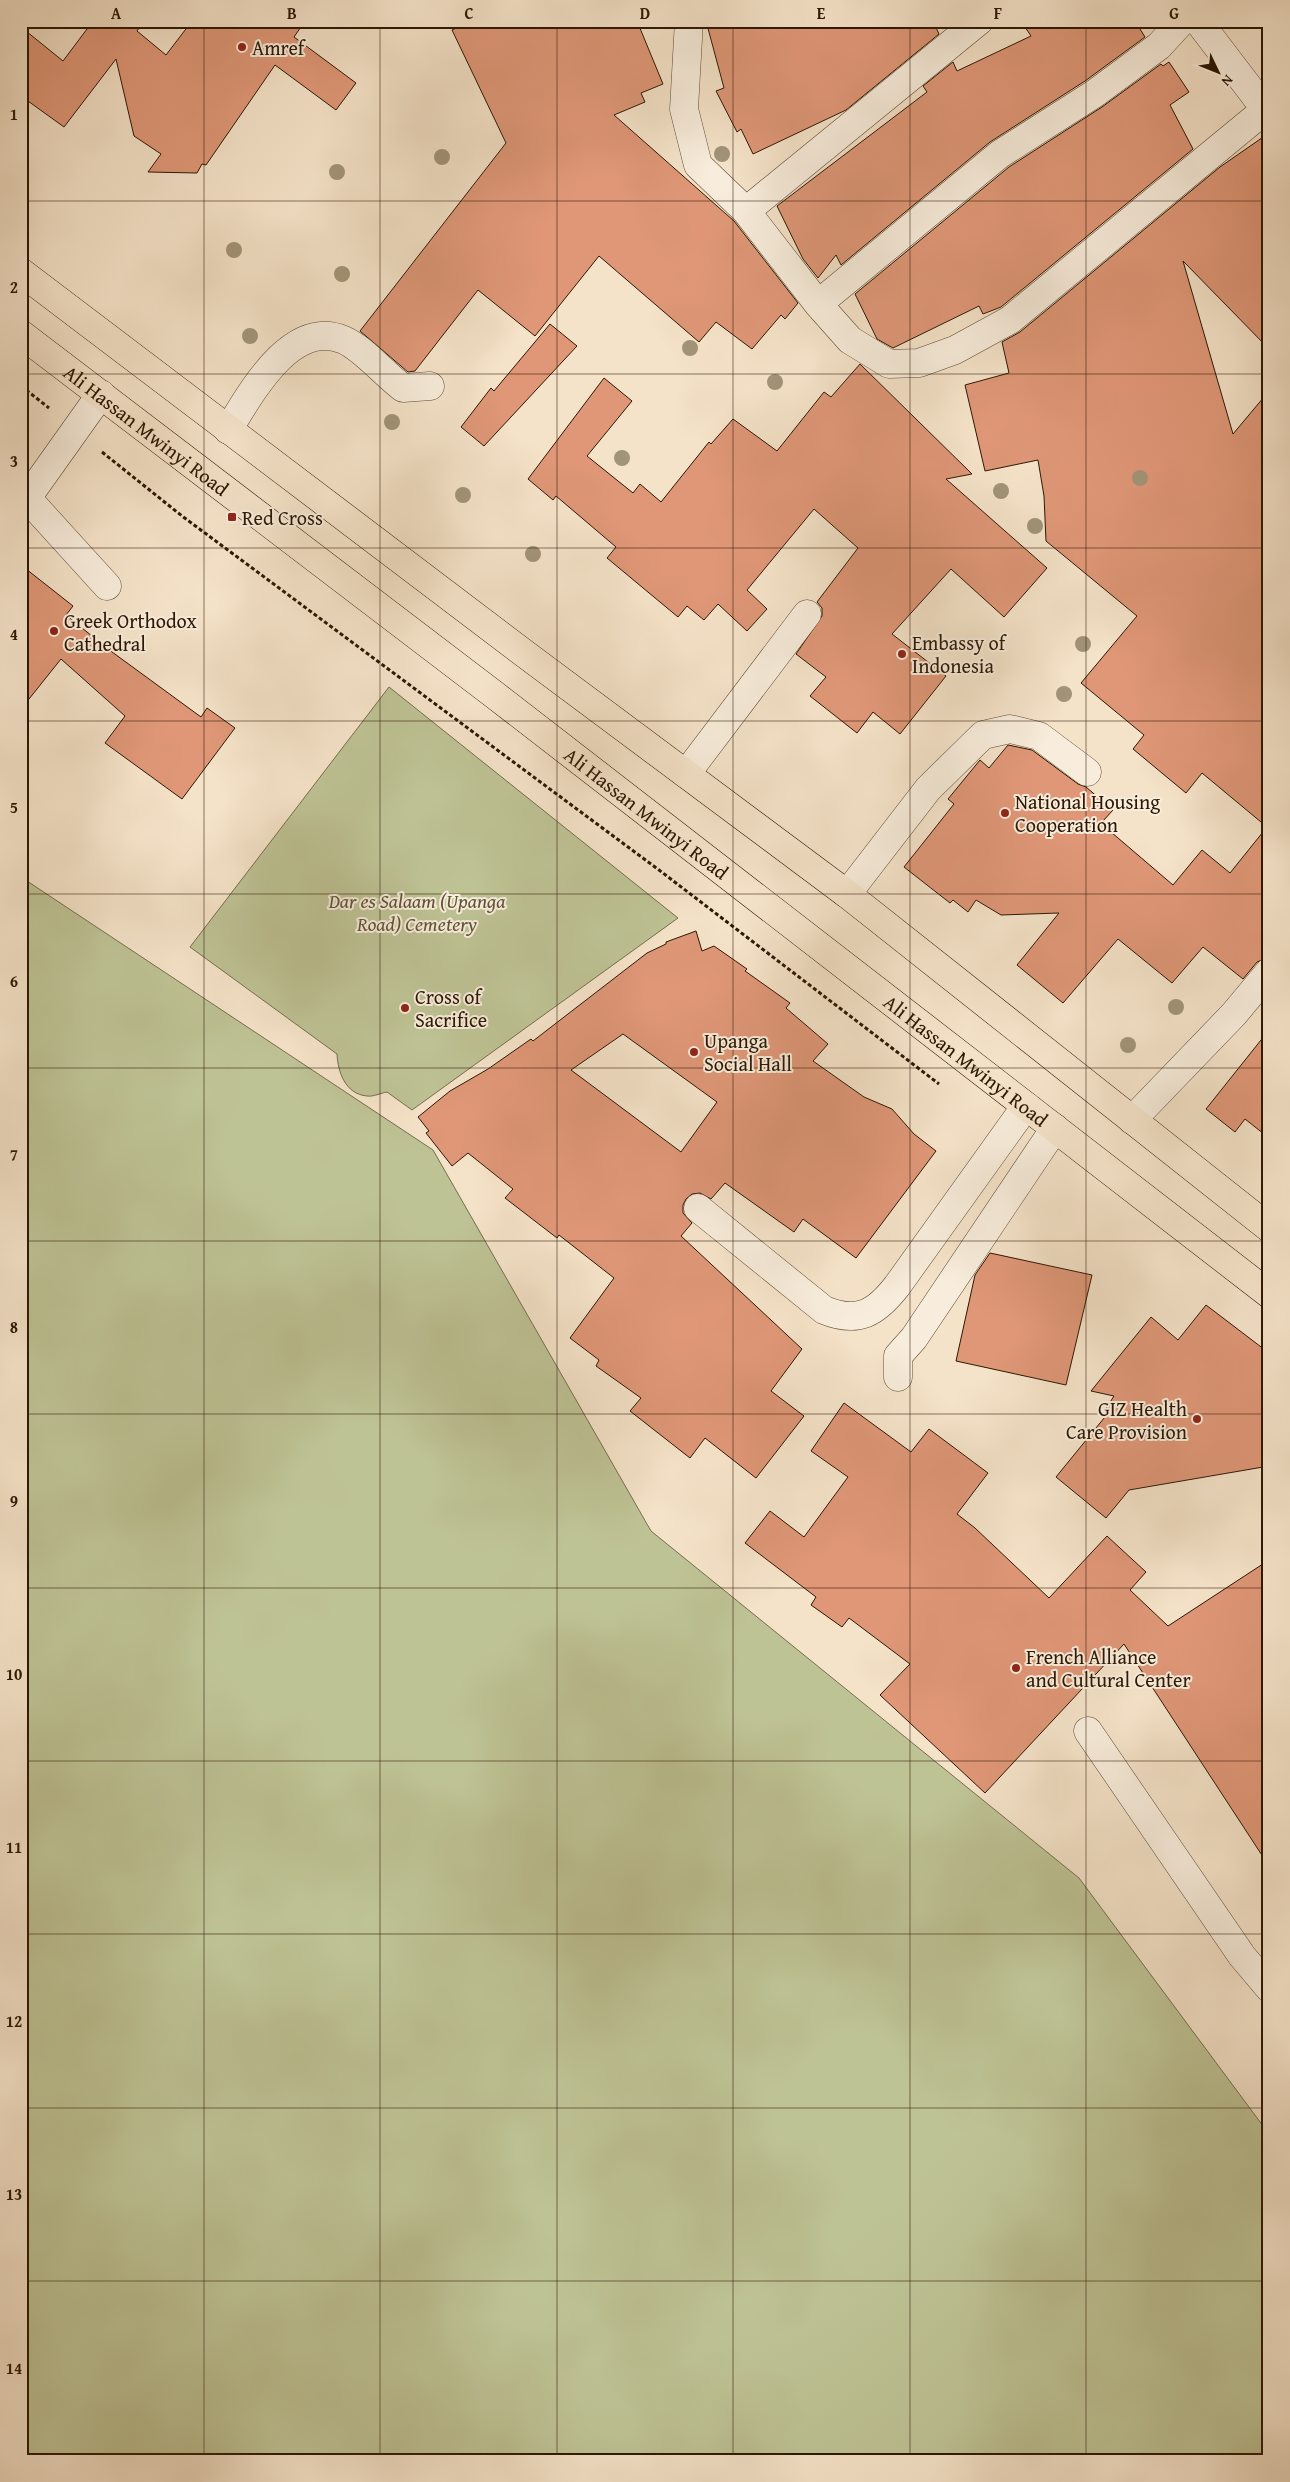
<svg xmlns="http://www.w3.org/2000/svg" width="1290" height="2482" font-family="'Gentium Book Plus',serif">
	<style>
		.green { fill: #bec395; stroke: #756d4c }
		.building { fill: #df9777; stroke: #2c1703; fill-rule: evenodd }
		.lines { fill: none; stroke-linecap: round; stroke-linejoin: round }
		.minor-casing { stroke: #5e4a34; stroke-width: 29 }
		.highway-casing { stroke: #2c1703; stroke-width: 29 }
		.path { stroke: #2c1703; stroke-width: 3; stroke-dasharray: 4 2.5; stroke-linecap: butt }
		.minor { stroke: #f8eddc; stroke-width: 28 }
		.highway { stroke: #f5e3c9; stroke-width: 28 }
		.tree { fill: #a29478 }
		.grid { fill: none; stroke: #2c1703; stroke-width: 1; stroke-opacity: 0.55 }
		.poi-dot { fill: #8f2418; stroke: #f8eddc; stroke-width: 2 }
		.labels { text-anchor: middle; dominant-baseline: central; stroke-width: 4; stroke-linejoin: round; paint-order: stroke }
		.poi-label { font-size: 20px; fill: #2c1703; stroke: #f8eddc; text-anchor: start }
		.street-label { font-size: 20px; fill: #2c1703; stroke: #f8eddc }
		.park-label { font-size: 20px; font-style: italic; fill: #5f5336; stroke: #f8eddc }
		.neatline { fill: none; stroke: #2c1703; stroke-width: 2 }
		.grid-label { font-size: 16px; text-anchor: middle; font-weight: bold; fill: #2c1703 }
	</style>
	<rect width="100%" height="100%" fill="#f5e3c9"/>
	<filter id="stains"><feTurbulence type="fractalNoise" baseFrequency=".004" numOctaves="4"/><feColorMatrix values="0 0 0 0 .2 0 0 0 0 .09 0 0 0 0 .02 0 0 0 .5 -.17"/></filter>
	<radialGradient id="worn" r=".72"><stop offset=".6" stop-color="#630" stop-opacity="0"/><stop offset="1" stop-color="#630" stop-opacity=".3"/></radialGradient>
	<path class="green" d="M 389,687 L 678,918 L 412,1110 L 387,1092 C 381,1093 373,1097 367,1096 C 345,1094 338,1072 337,1054 L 190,947 Z
		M 21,877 L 433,1150 L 651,1531 L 1079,1878 L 1269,2134 L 1269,2461 L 21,2461 Z"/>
	<path class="building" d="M 93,21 L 144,21 L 137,31 L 166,55 L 192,21 L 305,21 L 294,37 L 356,83 L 336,110 L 275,65 L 206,165 L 202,164 L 197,173 L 148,172 L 161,154 L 134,136 L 116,59 L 64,127 L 21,96 L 21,27 L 63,61 Z
		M 470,21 L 637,21 L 663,84 L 641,93 L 645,102 L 614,115 L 734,221 L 798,303 L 785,319 L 781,315 L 752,349 L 716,322 L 699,342 L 599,256 L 535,336 L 478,290 L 415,371 L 408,372 L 360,331 L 506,143 L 452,30 Z
		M 706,21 L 933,21 L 939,34 L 846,110 L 753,154 L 741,129 L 737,132 L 716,91 L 724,88 Z
		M 1021,21 L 1135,21 L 1145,37 L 1085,81 L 990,142 L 841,265 L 836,255 L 818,278 L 803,259 L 777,206 L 927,92 L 923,86 L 953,62 L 957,71 L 1031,36 Z
		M 1169,62 L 1189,92 L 1170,105 L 1193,149 L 1001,307 L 983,314 L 979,306 L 893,348 L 877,339 L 855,294 L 1009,167 L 1102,107 L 1161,64 L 1163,66 Z
		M 1269,133 L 1269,349 L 1183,261 L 1233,434 L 1269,391 L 1269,957 L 1257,962 L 1243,979 L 1203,947 L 1172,983 L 1118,939 L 1063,1003 L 1017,965 L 1059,913 L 1001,915 L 976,900 L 968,912 L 953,900 L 950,903 L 904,867 L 954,804 L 948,799 L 980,760 L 989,768 L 1008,745 L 1032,750 L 1078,784 L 1086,787 L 1113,810 L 1103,821 L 1113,829 L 1111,832 L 1173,885 L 1202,850 L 1230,873 L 1267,827 L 1202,773 L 1186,793 L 1133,749 L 1144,735 L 1081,683 L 1137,616 L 1046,541 L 1044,496 L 1038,460 L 985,471 L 965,385 L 1009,373 L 1002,342 L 1020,332 L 1220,167 Z
		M 550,324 L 577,346 L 484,446 L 461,427 L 491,388 L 494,391 Z
		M 860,364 L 972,474 L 946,479 L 1047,568 L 1004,617 L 951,569 L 892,634 L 946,676 L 900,734 L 873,712 L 857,733 L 810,696 L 826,677 L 796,654 L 822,616 L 822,608 L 817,602 L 858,548 L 814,509 L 747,590 L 767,609 L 747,631 L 718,604 L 704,620 L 687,606 L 678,617 L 607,558 L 616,547 L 556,496 L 553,500 L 528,479 L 604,378 L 632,401 L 587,456 L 633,493 L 640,484 L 661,502 L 709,442 L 711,444 L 733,419 L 777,451 L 824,392 L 831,397 Z
		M 21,565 L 73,606 L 66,615 L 108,649 L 201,717 L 207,708 L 235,728 L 182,799 L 105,743 L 125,716 L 61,659 L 21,709 Z
		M 696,931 L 702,951 L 714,946 L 747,969 L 745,971 L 790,1003 L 786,1008 L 828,1044 L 813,1061 L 864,1097 L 892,1109 L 914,1134 L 936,1151 L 856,1258 L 803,1219 L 794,1232 L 725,1183 L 711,1199 L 700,1193 L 692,1194 L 686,1199 L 683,1205 L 683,1213 L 692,1223 L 681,1236 L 802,1349 L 771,1391 L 804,1416 L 756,1478 L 705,1438 L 690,1458 L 630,1411 L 641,1398 L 596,1366 L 599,1360 L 570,1338 L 614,1278 L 559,1235 L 557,1238 L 505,1198 L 513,1189 L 468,1153 L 452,1166 L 426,1133 L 429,1131 L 418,1117 L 450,1091 L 488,1069 L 531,1039 L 533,1041 L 647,953 L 666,944 L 666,942 ZM 623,1034 L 717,1102 L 681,1152 L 571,1070 Z
		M 1269,1030 L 1269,1138 L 1245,1119 L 1235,1132 L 1206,1109 Z
		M 990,1253 L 1092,1275 L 1066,1385 L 956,1361 L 975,1275 Z
		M 1206,1305 L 1269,1353 L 1269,1466 L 1129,1490 L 1106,1518 L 1056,1477 L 1109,1412 L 1105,1410 L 1114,1396 L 1091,1391 L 1151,1317 L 1178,1340 Z
		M 844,1403 L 911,1452 L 929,1429 L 988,1473 L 957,1514 L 975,1528 L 1049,1598 L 1107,1536 L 1146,1572 L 1130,1590 L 1168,1626 L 1269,1560 L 1269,1866 L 1124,1644 L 985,1793 L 880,1695 L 910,1664 L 849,1618 L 842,1627 L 811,1605 L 816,1597 L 745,1543 L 770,1511 L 804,1537 L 848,1477 L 811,1451 Z"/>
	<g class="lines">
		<defs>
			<path id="minor" d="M 689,21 L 684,109 L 698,165 L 746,211 L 818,304 L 850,340 L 889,364 L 919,363 L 955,350 L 1010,320 L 1265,110
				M 1198,21 L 1269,114
				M 746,211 L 979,21
				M 818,304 L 1000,154 L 1094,94 L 1159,46 L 1182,21
				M 228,430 C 250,395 291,317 344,340 C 364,349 384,374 403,388 L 430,386
				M 21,493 L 27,498 L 101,394
				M 27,498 L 107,586
				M 686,774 L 807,614
				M 847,894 L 928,789 L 983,735 L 1010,729 L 1039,736 L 1087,772
				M 1132,1120 L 1234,1014 L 1269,972
				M 698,1208 L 824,1310 C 858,1324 876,1313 897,1286 L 1026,1106
				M 898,1377 L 898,1356 L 914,1338 L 1055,1128
				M 1088,1731 L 1242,1956 L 1269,1988"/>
			<g id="highway">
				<path d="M 21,272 L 525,654 L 847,894 L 1269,1228"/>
				<path id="s1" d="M 21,334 L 496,696 L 1269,1294"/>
			</g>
		</defs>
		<use href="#minor" class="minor-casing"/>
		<use href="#highway" class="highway-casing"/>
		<path class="path" d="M 21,386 L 49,408
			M 102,452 L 182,516 L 659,870 L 939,1084"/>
		<use href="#minor" class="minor"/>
		<use href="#highway" class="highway"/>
	</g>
	<g class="tree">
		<circle cx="722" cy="154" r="8"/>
		<circle cx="442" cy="157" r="8"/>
		<circle cx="337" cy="172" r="8"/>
		<circle cx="234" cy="250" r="8"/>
		<circle cx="342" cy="274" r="8"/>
		<circle cx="250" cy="336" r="8"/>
		<circle cx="690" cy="348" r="8"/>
		<circle cx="775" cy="382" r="8"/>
		<circle cx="392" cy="422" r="8"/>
		<circle cx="622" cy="458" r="8"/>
		<circle cx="1140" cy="478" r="8"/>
		<circle cx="1001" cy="491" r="8"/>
		<circle cx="463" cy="495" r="8"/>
		<circle cx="1035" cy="526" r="8"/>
		<circle cx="533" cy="554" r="8"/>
		<circle cx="1083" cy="644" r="8"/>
		<circle cx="1064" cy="694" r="8"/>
		<circle cx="1176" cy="1007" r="8"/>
		<circle cx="1128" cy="1045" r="8"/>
	</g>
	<path class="grid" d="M 204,21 L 204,2461M 380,21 L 380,2461M 557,21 L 557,2461M 733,21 L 733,2461M 910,21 L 910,2461M 1086,21 L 1086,2461M 21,201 L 1269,201M 21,374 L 1269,374M 21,548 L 1269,548M 21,721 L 1269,721M 21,894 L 1269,894M 21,1068 L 1269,1068M 21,1241 L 1269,1241M 21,1414 L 1269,1414M 21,1588 L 1269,1588M 21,1761 L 1269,1761M 21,1934 L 1269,1934M 21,2108 L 1269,2108M 21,2281 L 1269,2281"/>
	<g class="poi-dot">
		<circle cx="242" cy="47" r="5"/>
		<rect x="227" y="512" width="10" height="10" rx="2.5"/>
		<circle cx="54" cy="631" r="5"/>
		<circle cx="902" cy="654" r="5"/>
		<circle cx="1005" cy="813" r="5"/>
		<circle cx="405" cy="1008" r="5"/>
		<circle cx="694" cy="1052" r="5"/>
		<circle cx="1197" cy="1419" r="5"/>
		<circle cx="1016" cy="1668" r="5"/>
	</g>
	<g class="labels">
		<g class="poi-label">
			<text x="252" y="47">Amref</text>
			<text x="242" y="517">Red Cross</text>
			<text x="64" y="620">Greek Orthodox<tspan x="64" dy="23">Cathedral</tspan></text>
			<text x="912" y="642">Embassy of<tspan x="912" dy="23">Indonesia</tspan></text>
			<text x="1015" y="801">National Housing<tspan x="1015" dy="23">Cooperation</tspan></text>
			<text x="415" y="996">Cross of<tspan x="415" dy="23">Sacrifice</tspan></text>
			<text x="704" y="1040">Upanga<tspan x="704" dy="23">Social Hall</tspan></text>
			<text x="1187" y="1408" text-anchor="end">GIZ Health<tspan x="1187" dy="23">Care Provision</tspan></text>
			<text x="1026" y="1656">French Alliance<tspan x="1026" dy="23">and Cultural Center</tspan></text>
		</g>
		<g class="street-label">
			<text stroke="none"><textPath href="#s1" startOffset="158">Ali Hassan Mwinyi Road</textPath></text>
			<text stroke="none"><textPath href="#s1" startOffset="788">Ali Hassan Mwinyi Road</textPath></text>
			<text stroke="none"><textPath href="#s1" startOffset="1192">Ali Hassan Mwinyi Road</textPath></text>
		</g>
		<g class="park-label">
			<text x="417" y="900">Dar es Salaam (Upanga<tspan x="417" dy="23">Road) Cemetery</tspan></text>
		</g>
	</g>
	<rect width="1290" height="2482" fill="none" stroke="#f5e3c9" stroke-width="55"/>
	<g transform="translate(1218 72) rotate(133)" stroke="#f8eddc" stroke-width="4" paint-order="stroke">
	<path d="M0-4L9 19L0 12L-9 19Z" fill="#2c1703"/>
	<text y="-8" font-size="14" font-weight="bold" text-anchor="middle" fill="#2c1703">N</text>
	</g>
	<rect x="28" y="28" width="1234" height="2426" class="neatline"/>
	<g class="grid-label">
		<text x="116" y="19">A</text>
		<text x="292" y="19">B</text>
		<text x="469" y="19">C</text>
		<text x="645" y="19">D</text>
		<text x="821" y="19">E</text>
		<text x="998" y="19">F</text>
		<text x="1174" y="19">G</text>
		<text x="14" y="120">1</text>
		<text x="14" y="293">2</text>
		<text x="14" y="467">3</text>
		<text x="14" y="640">4</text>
		<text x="14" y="813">5</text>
		<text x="14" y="987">6</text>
		<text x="14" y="1160">7</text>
		<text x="14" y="1333">8</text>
		<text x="14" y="1507">9</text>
		<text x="14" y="1680">10</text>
		<text x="14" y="1853">11</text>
		<text x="14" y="2027">12</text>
		<text x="14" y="2200">13</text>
		<text x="14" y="2374">14</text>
	</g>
	<rect width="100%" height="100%" filter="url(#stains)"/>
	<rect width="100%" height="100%" fill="url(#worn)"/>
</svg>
